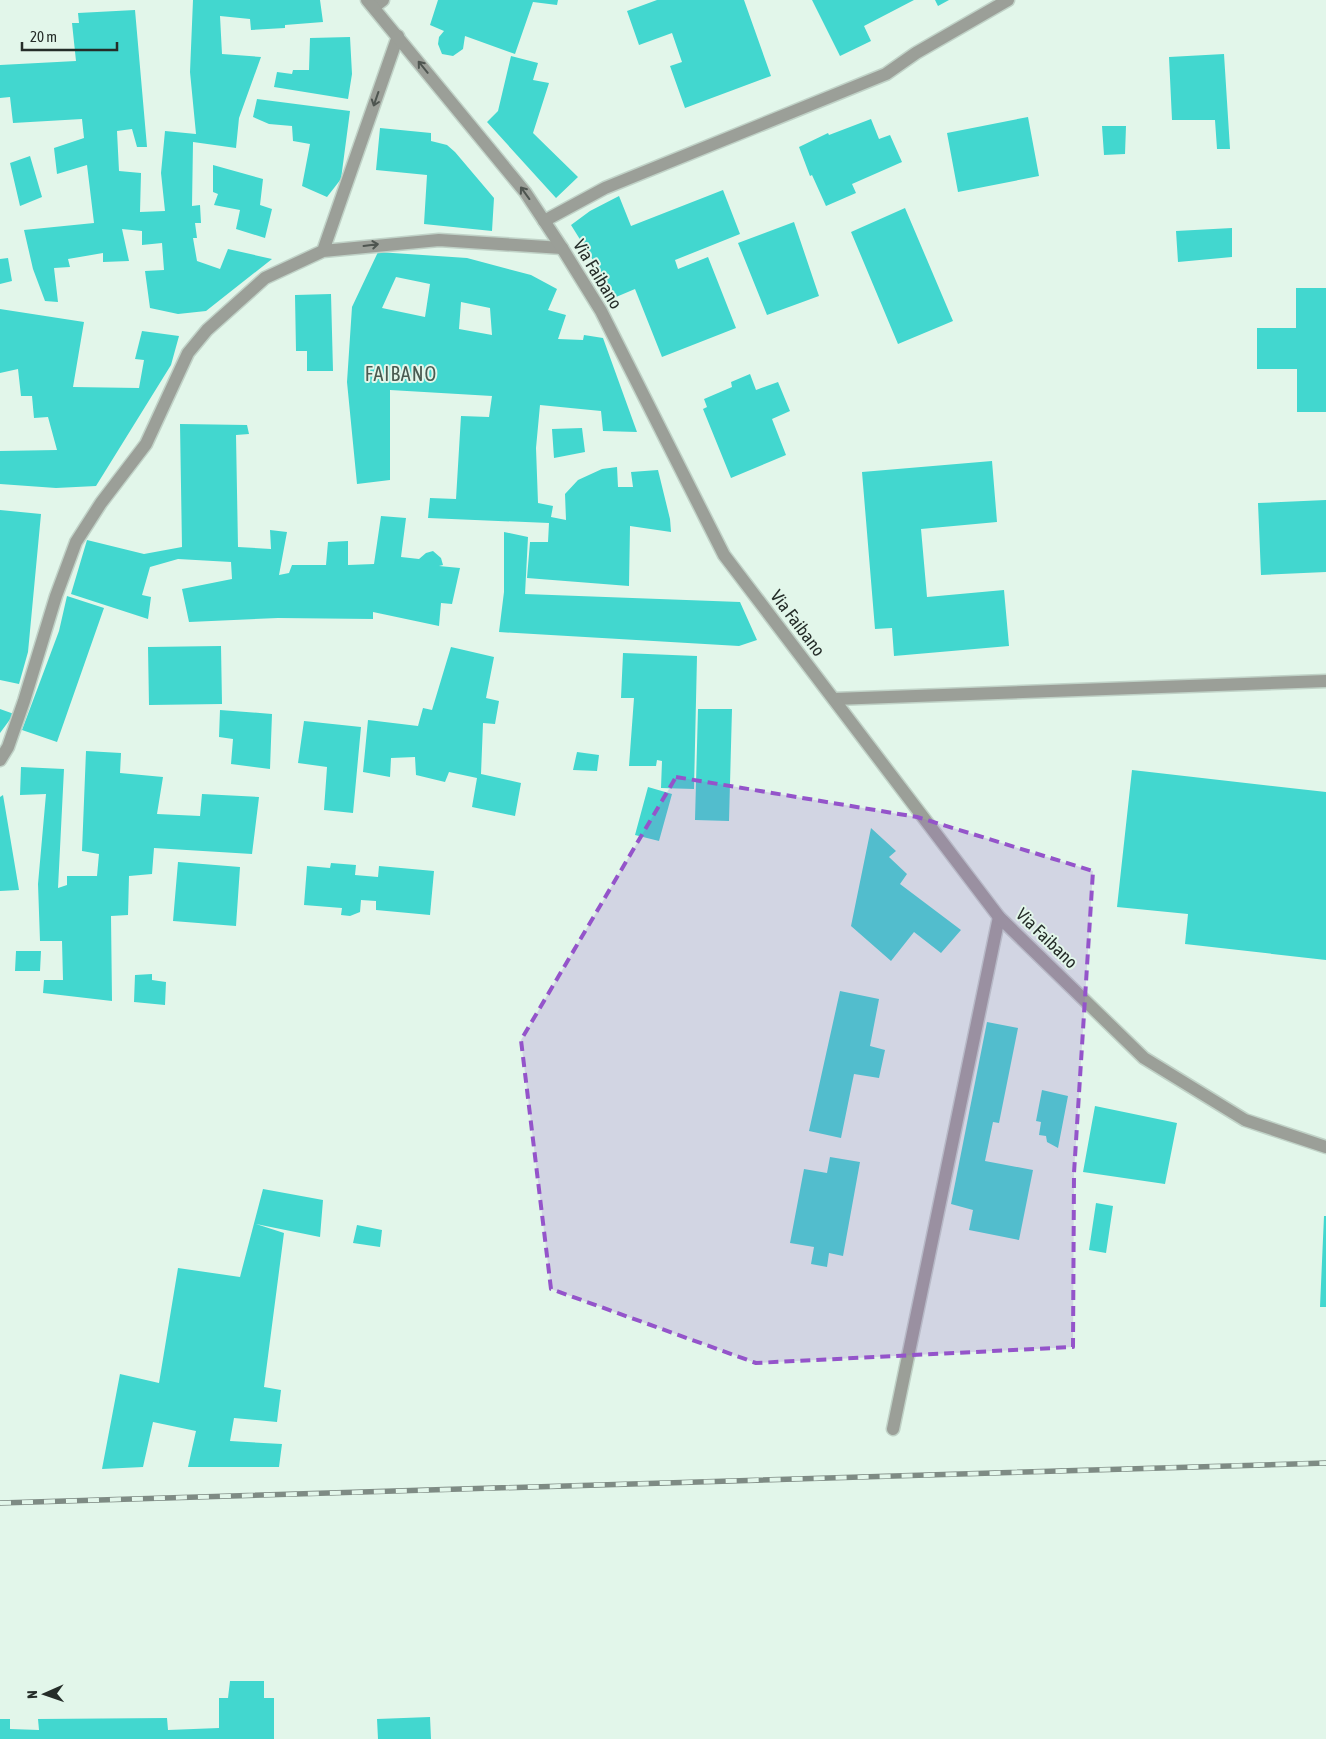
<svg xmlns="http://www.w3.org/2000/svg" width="1326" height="1739" font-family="'Asap Condensed',sans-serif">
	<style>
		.building { fill: #42d7cf; fill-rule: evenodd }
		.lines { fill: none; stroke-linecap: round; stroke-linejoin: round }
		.minor-casing { stroke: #c0d2c7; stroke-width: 15 }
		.tertiary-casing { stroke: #c0d2c7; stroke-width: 15 }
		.minor { stroke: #9b9f98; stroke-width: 12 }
		.tertiary { stroke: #9b9f98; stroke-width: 12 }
		.rail-casing { stroke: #7e8b84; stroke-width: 5.5 }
		.rail { stroke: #e2f6ea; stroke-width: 4; stroke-dasharray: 11; stroke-linecap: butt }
		.oneway { stroke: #4e5550 }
		.marked { fill: #9454ca; fill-opacity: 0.2; stroke: #9454ca; stroke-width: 4; stroke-dasharray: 10 6; stroke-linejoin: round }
		.labels { text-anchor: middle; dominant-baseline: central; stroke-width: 4; stroke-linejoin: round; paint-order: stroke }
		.street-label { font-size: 18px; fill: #252d29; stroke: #e2f6ea }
		.quarter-label { font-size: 20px; letter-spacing: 1px; fill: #4a5b51; stroke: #e2f6ea }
	</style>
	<rect width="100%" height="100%" fill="#e2f6ea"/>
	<path class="building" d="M 193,0 L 320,0 L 323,22 L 285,25 L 285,28 L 251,30 L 250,19 L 220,16 L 222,54 L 261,57 L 239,118 L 236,148 L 193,142 L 192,206 L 200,205 L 201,223 L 195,223 L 197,238 L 193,238 L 197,261 L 220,269 L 228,249 L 272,259 L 206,311 L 178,314 L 150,308 L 145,271 L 164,270 L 162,243 L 142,245 L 142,231 L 122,229 L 129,261 L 103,262 L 103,253 L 68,259 L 70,267 L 54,268 L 58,302 L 45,301 L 33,269 L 24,230 L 94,223 L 87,165 L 57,174 L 54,148 L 84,138 L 82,119 L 13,123 L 10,97 L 0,98 L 0,65 L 76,61 L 72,23 L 79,23 L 78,13 L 135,10 L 147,147 L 137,147 L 132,129 L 117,131 L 119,171 L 141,173 L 140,212 L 165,211 L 161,173 L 165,131 L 196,134 L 190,72 Z
		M 438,0 L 558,0 L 557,5 L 533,2 L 515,54 L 465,36 L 463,49 L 453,56 L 442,54 L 438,44 L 439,37 L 444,31 L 430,25 Z
		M 657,0 L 744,0 L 771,76 L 685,108 L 670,66 L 682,62 L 672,33 L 639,45 L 627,11 Z
		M 812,0 L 914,0 L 864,26 L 871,41 L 840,56 Z
		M 935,0 L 949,0 L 938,6 Z
		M 350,37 L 352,74 L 348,99 L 274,87 L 277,72 L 292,74 L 293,70 L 309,70 L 310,38 Z
		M 1224,54 L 1230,149 L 1217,149 L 1215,120 L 1172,120 L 1169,57 Z
		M 511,56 L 538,63 L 533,80 L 549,83 L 533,133 L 578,177 L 556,198 L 487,122 L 498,111 Z
		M 257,99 L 350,111 L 341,179 L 327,197 L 302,186 L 310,144 L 293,141 L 292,126 L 269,124 L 253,117 Z
		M 1028,117 L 1039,176 L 958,192 L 947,133 Z
		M 871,119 L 879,139 L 890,135 L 902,162 L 852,184 L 856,193 L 826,206 L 812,175 L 810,176 L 799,147 L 828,133 L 829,135 Z
		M 1102,126 L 1126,126 L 1125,154 L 1104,155 Z
		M 380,128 L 431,133 L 431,141 L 447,145 L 455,152 L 494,198 L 492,231 L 424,224 L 427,175 L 376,170 Z
		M 30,156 L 42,197 L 20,206 L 10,163 Z
		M 213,165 L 263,179 L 260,205 L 272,209 L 265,238 L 236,229 L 240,210 L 214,205 L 218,194 L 213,192 Z
		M 723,190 L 740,234 L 675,260 L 678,269 L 708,257 L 736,328 L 662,357 L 635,289 L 616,297 L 571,225 L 590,211 L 619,196 L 631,226 Z
		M 905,208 L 953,321 L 898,344 L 851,232 Z
		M 794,222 L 819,296 L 767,315 L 738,243 Z
		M 1232,228 L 1232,257 L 1178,262 L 1176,231 Z
		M 378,252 L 467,258 L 531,275 L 557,289 L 548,310 L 566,315 L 558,339 L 583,340 L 584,335 L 603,338 L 637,432 L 603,431 L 601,411 L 540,405 L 536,448 L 538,503 L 553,506 L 551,517 L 566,520 L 565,494 L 578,480 L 602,469 L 617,467 L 618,487 L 633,487 L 631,472 L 658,470 L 670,519 L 671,532 L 630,526 L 629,586 L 527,578 L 530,542 L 548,542 L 549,523 L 428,518 L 430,498 L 456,499 L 461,416 L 489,417 L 492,396 L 390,390 L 390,480 L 357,484 L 347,382 L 352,307 ZM 396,277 L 430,284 L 425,317 L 382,308 ZM 461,302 L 490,308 L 492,335 L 459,329 Z
		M 8,258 L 12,281 L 0,284 L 0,259 Z
		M 1296,288 L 1326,288 L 1326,412 L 1297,412 L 1297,369 L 1257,369 L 1257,328 L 1296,328 Z
		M 331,294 L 333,371 L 307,371 L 307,351 L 296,351 L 295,295 Z
		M 0,309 L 84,322 L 73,387 L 139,388 L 144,360 L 135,359 L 142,331 L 179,336 L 171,365 L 96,486 L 56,488 L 0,484 L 0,451 L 57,450 L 48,417 L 34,418 L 32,396 L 21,396 L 18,369 L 0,373 Z
		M 750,374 L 756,390 L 778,382 L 790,411 L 772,419 L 786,455 L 731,478 L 703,409 L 707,407 L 704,399 L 732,387 L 731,382 Z
		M 180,424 L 247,425 L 249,434 L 236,435 L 238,547 L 271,549 L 270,530 L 287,532 L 279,575 L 289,573 L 292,565 L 326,565 L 328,542 L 348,541 L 348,565 L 374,564 L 381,516 L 406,518 L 401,557 L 419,559 L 426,553 L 433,551 L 441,558 L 443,565 L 439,566 L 460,568 L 452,604 L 441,603 L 439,626 L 373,612 L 373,619 L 278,618 L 189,622 L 182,589 L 232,579 L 231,562 L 178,559 L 150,567 L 142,595 L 151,597 L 148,619 L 71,594 L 87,540 L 144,554 L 182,547 Z
		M 582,428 L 585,452 L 554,458 L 552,429 Z
		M 992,461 L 997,522 L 921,529 L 927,597 L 1004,590 L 1009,646 L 894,656 L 892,628 L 875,629 L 862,472 Z
		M 1326,500 L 1326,572 L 1261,575 L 1258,503 Z
		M 0,510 L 41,514 L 28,652 L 19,684 L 0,680 Z
		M 504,532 L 528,537 L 525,594 L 740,602 L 757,640 L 739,646 L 499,632 L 504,592 Z
		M 67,596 L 104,608 L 57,742 L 22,730 L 59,631 Z
		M 221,646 L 222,704 L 149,705 L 148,647 Z
		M 451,647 L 494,657 L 486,698 L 499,701 L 495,724 L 483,723 L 481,774 L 521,783 L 515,816 L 472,807 L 477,778 L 449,772 L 445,782 L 416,775 L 415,757 L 391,758 L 390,777 L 363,772 L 368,720 L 418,726 L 423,708 L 432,710 Z
		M 623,653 L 697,656 L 694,789 L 661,788 L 662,761 L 657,760 L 656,766 L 629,766 L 634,698 L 621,698 Z
		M 0,709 L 14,714 L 0,733 Z
		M 698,709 L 732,709 L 729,821 L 695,820 Z
		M 220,710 L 272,714 L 270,769 L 231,764 L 233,739 L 219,737 Z
		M 304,721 L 361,727 L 353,813 L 324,810 L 327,767 L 298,763 Z
		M 86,751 L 121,753 L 120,773 L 163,777 L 157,814 L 200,816 L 202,794 L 259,797 L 252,854 L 154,848 L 152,874 L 129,876 L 128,915 L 111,916 L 112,1001 L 43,993 L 44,980 L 63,980 L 62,941 L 40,941 L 38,884 L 46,794 L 20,795 L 21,767 L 64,769 L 58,888 L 67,885 L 67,876 L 97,876 L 99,854 L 82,851 Z
		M 577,752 L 599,755 L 597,771 L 573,770 Z
		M 1132,770 L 1326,792 L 1326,960 L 1185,944 L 1188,914 L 1117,907 Z
		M 648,787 L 672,794 L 659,841 L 635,835 Z
		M 3,795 L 19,890 L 0,891 L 0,797 Z
		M 871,828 L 896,851 L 889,857 L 907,874 L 900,884 L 961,930 L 941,953 L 914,932 L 891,961 L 851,926 Z
		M 178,862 L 240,867 L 236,926 L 173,921 Z
		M 331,863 L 356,865 L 355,875 L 378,877 L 379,866 L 434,871 L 430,915 L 376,910 L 376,901 L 361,900 L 360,912 L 350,916 L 341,915 L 342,908 L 304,905 L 307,866 L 330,868 Z
		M 16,951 L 41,951 L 40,971 L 15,971 Z
		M 152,974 L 152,980 L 166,982 L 165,1005 L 134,1002 L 135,975 Z
		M 840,991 L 879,999 L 870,1046 L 885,1050 L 879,1078 L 854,1074 L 841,1138 L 809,1131 Z
		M 987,1022 L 1018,1028 L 999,1123 L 993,1122 L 985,1161 L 1033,1170 L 1019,1240 L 969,1230 L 973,1210 L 951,1204 Z
		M 1042,1090 L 1068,1096 L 1058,1148 L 1047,1142 L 1046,1136 L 1039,1135 L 1041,1122 L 1036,1121 Z
		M 1095,1106 L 1177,1123 L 1165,1184 L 1083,1172 Z
		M 830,1157 L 860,1162 L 843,1256 L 829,1253 L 827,1267 L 811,1264 L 814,1247 L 790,1243 L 804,1169 L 827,1173 Z
		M 263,1189 L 323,1200 L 320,1237 L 256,1224 L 284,1233 L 264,1387 L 281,1390 L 277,1422 L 234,1418 L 230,1441 L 282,1444 L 279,1467 L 188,1467 L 196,1431 L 153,1422 L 143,1467 L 102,1469 L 120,1374 L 159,1383 L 178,1268 L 240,1277 Z
		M 1096,1203 L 1113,1206 L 1106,1253 L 1089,1250 Z
		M 1324,1216 L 1326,1216 L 1326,1307 L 1320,1307 Z
		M 357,1225 L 382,1230 L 380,1247 L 353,1243 Z
		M 230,1681 L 264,1681 L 264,1698 L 274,1698 L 274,1739 L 0,1739 L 0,1719 L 10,1719 L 10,1729 L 39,1730 L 38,1719 L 167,1718 L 168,1730 L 219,1728 L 219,1698 L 228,1698 Z
		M 430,1717 L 431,1739 L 378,1739 L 377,1719 Z"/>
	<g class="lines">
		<defs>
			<path id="minor" d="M 374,7 L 383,0
				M 544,221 L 605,188 L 886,74 L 916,53 L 1008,0
				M 323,251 L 398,36
				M 834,699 L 1326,681
				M 0,760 L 8,747 L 24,701 L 56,596 L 76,542 L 101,503 L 146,444 L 188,353 L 207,330 L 265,278 L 323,251 L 439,240 L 562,248
				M 893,1429 L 999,917"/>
			<path id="tertiary" d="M 367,0 L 525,192 L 562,248 L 601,311 L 724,555 L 999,917 L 1144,1058 L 1245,1120 L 1326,1147"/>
		</defs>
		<use href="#minor" class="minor-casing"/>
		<use href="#tertiary" class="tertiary-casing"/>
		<use href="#minor" class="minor"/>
		<use href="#tertiary" class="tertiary"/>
		<defs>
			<path id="rail" d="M 0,1503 L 1326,1463"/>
		</defs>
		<use href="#rail" class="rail-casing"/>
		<use href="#rail" class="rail"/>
	</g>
	<defs><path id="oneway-shaft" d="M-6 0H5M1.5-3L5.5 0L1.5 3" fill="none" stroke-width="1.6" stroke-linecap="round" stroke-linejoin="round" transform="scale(1.25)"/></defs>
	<g class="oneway">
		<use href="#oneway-shaft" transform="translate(423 67) rotate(-129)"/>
		<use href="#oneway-shaft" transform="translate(376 99) rotate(109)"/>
		<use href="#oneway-shaft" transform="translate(525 193) rotate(-126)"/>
		<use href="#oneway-shaft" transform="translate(371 245) rotate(-7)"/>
	</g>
	<path class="marked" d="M 676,777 L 917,817 L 1093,871 L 1074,1173 L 1073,1347 L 756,1363 L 551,1289 L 521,1040 Z"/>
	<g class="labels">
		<g class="street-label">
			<text transform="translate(598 274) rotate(59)">Via Faibano</text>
			<text transform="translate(798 623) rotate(53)">Via Faibano</text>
			<text transform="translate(1047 938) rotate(44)">Via Faibano</text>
		</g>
		<g class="quarter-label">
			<text x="401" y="373">FAIBANO</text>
		</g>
	</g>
	<g transform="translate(45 1694) rotate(268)" stroke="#e2f6ea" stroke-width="4" paint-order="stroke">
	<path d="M0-4L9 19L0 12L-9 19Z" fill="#252d29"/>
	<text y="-8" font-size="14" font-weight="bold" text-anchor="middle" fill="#252d29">N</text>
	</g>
	<path d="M22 42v8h95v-8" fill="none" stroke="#252d29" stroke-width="2.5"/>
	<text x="30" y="42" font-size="15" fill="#252d29" stroke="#e2f6ea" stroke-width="4" paint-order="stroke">20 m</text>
</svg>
